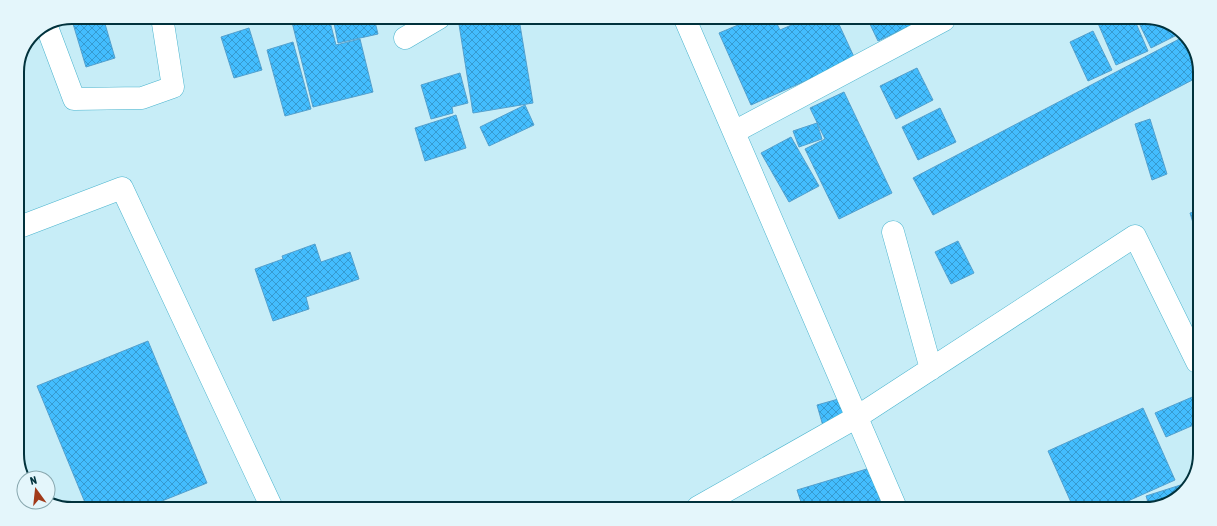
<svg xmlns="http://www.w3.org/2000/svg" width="1217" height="526" font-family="'Asap Condensed',sans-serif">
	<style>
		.building { fill: url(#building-cross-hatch); stroke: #52a0ce }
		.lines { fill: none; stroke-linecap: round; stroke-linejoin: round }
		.minor-casing { stroke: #4ab4ce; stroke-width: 23 }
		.minor { stroke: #fff; stroke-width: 22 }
		.rim { fill: none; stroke: #01323c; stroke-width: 2 }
	</style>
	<defs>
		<pattern id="building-cross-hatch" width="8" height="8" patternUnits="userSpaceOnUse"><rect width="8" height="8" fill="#43bdfe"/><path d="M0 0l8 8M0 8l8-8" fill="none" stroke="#369acf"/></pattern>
	</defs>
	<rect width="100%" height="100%" fill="#c7edf7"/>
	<path class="building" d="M 71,17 L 103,17 L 115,58 L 86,67 Z
		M 291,18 L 329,18 L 336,45 L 360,39 L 373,92 L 313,107 Z
		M 333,18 L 374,18 L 378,34 L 338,43 Z
		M 458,18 L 519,19 L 533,103 L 473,113 Z
		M 750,20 L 775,20 L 780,30 L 803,20 L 837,20 L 855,59 L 751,105 L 719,33 Z
		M 868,20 L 922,20 L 878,41 Z
		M 1097,21 L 1135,21 L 1148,51 L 1116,65 Z
		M 1138,21 L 1166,21 L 1181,33 L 1151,48 Z
		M 249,28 L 262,70 L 234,78 L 221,37 Z
		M 1093,31 L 1112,70 L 1088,81 L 1070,42 Z
		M 1185,36 L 1189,39 L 1200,68 L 1200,76 L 933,215 L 913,178 Z
		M 293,42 L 311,109 L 285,116 L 267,50 Z
		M 917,68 L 933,100 L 896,119 L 880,86 Z
		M 460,73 L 468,103 L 452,107 L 453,113 L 431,119 L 421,85 Z
		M 844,92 L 892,193 L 839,219 L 805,149 L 825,139 L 810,108 Z
		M 525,105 L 534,125 L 489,146 L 480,127 Z
		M 940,108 L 956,142 L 918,160 L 902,127 Z
		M 456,115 L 466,148 L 425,161 L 415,128 Z
		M 1150,119 L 1167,174 L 1152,180 L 1135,124 Z
		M 817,123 L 822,139 L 799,147 L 793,131 Z
		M 791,137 L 819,186 L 789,202 L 761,153 Z
		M 1198,211 L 1198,239 L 1190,213 Z
		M 958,241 L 974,273 L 951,284 L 935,252 Z
		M 315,244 L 321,262 L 350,252 L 359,279 L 306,297 L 309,309 L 273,321 L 255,269 L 283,259 L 282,256 Z
		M 148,341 L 207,483 L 152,505 L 86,505 L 37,386 Z
		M 1197,395 L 1196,424 L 1166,437 L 1155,413 Z
		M 842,398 L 848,419 L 823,426 L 817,405 Z
		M 1143,408 L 1175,480 L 1110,509 L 1074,509 L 1048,451 Z
		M 870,468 L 881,504 L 869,508 L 803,508 L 797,490 Z
		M 1190,482 L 1176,500 L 1150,508 L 1146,496 Z"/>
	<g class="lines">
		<defs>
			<path id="minor" d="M 685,19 L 896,508
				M 47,27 L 74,99 L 142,98 L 173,87 L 162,17
				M 405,38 L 439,18
				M 734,132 L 944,20
				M 17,228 L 122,188 L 271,506
				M 893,232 L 931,369
				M 698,507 L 857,417 L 1135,236 L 1197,362"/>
		</defs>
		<use href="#minor" class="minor-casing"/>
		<use href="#minor" class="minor"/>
	</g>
	<path d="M0 0H1217V526H0ZM72 24H1145A48 48 0 0 1 1193 72V454A48 48 0 0 1 1145 502H72A48 48 0 0 1 24 454V72A48 48 0 0 1 72 24Z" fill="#e4f6fb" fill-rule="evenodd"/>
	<path class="rim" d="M72 24H1145A48 48 0 0 1 1193 72V454A48 48 0 0 1 1145 502H72A48 48 0 0 1 24 454V72A48 48 0 0 1 72 24Z"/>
	<g transform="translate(36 490) rotate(345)"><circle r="19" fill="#e4f6fb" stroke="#89a8af"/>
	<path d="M0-3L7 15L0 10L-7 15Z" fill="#a13a1a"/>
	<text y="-6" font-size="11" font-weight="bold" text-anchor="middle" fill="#01323c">N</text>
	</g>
</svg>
